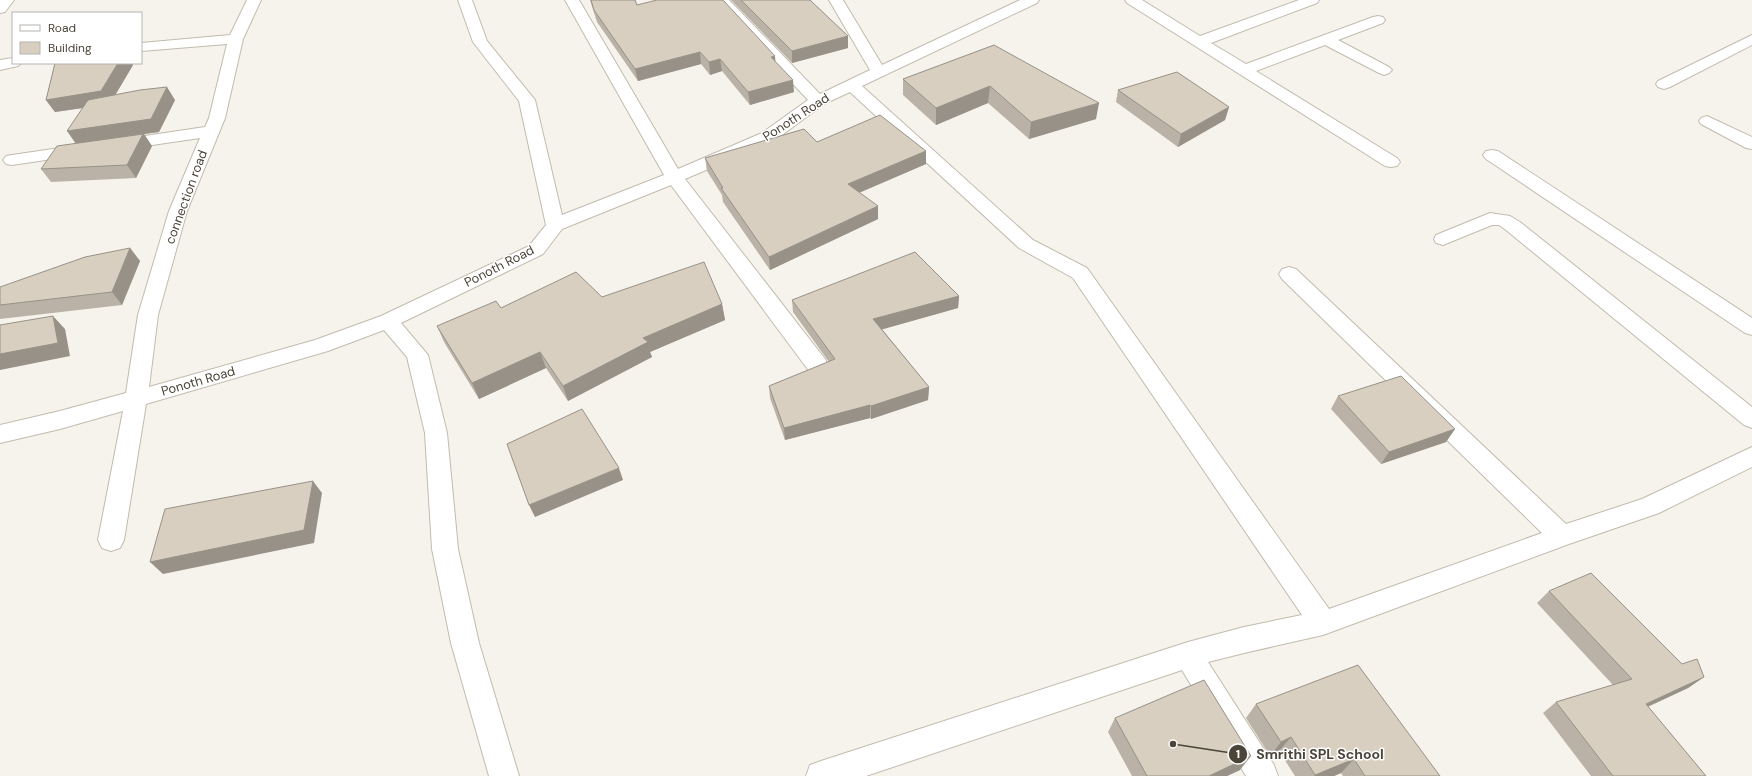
<svg xmlns="http://www.w3.org/2000/svg" width="1752" height="776" font-family="'DM Sans',sans-serif">
	<style>
		.lines { fill: none; stroke-linecap: round; stroke-linejoin: round }
		.minor-casing { stroke: #c2bbae; stroke-width: 2 }
		.minor { fill: #fff; fill-rule: evenodd }
		.wall { fill: #bab2a6 }
		.shaded-wall { fill: #979187 }
		.building { fill: #d8cfc1; stroke: #979187 }
		.labels { text-anchor: middle; dominant-baseline: central; stroke-width: 3; stroke-linejoin: round; paint-order: stroke }
		.street-label { font-size: 13px; fill: #4b4439; stroke: #fff }
		.leader { fill: none; stroke: #4b4439; stroke-width: 1.5 }
		.callout-dot { fill: #4b4439; stroke: #fff; stroke-width: 1.5 }
		.mark-label { font-size: 12px; text-anchor: middle; font-weight: bold; fill: #fff }
		.callout-label { font-size: 14px; text-anchor: middle; font-weight: bold; fill: #4b4439; stroke: #fff; stroke-width: 3; stroke-linejoin: round; paint-order: stroke }
	</style>
	<rect width="100%" height="100%" fill="#f6f3ec"/>
	<g class="lines">
		<defs>
			<path id="minor" d="M 0,0 L 14,0 L 5,12 L 0,13 Z
				M 247,0 L 261,0 L 243,39 L 225,118 L 187,211 L 158,315 L 149,387 L 315,340 L 381,316 L 529,246 L 546,225 L 519,101 L 473,42 L 458,0 L 472,0 L 487,41 L 535,100 L 562,215 L 664,175 L 565,0 L 579,0 L 678,169 L 762,133 L 808,100 L 714,0 L 729,0 L 820,94 L 870,70 L 829,0 L 843,0 L 882,65 L 1020,0 L 1039,0 L 1037,3 L 862,86 L 1033,240 L 1087,268 L 1329,609 L 1542,533 L 1282,279 L 1279,274 L 1282,269 L 1289,267 L 1296,269 L 1566,524 L 1642,499 L 1752,447 L 1752,467 L 1659,513 L 1569,544 L 1323,635 L 1244,653 L 1208,662 L 1274,765 L 1278,776 L 1246,776 L 1182,670 L 866,776 L 806,776 L 810,765 L 821,761 L 1188,642 L 1244,627 L 1302,615 L 1073,278 L 1019,248 L 850,92 L 824,104 L 774,141 L 685,179 L 825,359 L 828,365 L 825,371 L 817,373 L 809,371 L 671,185 L 562,229 L 543,254 L 401,323 L 428,355 L 447,433 L 458,549 L 479,643 L 519,776 L 489,776 L 451,643 L 432,549 L 425,433 L 407,357 L 384,330 L 328,351 L 146,404 L 124,540 L 120,548 L 111,551 L 102,548 L 98,540 L 123,411 L 60,429 L 0,443 L 0,425 L 60,411 L 126,393 L 138,315 L 169,211 L 200,138 L 118,150 L 112,149 L 110,145 L 112,141 L 118,140 L 205,127 L 209,118 L 227,44 L 141,51 L 141,43 L 230,35 Z
				M 1125,0 L 1142,0 L 1200,36 L 1299,0 L 1319,0 L 1317,3 L 1211,43 L 1246,64 L 1373,17 L 1378,16 L 1383,17 L 1385,20 L 1383,23 L 1338,40 L 1389,67 L 1392,70 L 1389,73 L 1384,75 L 1379,73 L 1325,45 L 1256,71 L 1397,158 L 1400,162 L 1397,166 L 1391,167 L 1385,166 L 1127,3 Z
				M 1752,35 L 1752,45 L 1670,87 L 1664,89 L 1658,87 L 1656,84 L 1658,81 Z
				M 13,58 L 13,63 L 21,63 L 18,66 L 0,70 L 0,60 Z
				M 1707,116 L 1752,137 L 1752,149 L 1746,148 L 1701,124 L 1699,121 L 1701,118 Z
				M 80,145 L 86,146 L 89,150 L 86,154 L 12,165 L 6,164 L 3,160 L 6,156 L 12,155 Z
				M 1492,150 L 1498,151 L 1752,318 L 1752,335 L 1745,333 L 1486,159 L 1483,155 L 1486,151 Z
				M 1490,213 L 1510,216 L 1520,222 L 1752,407 L 1752,428 L 1744,425 L 1506,230 L 1499,225 L 1492,225 L 1443,245 L 1436,243 L 1434,239 L 1436,235 Z"/>
		</defs>
		<use href="#minor" class="minor-casing"/>
		<use href="#minor" class="minor"/>
	</g>
	<path class="wall" d="M 590,0 L 635,0 L 637,5 L 775,56 L 775,61 L 794,92 L 750,105 L 722,71 L 710,75 L 701,64 L 638,81 L 597,22 Z
		M 731,0 L 810,0 L 848,36 L 848,48 L 792,63 Z
		M 994,45 L 1096,119 L 1029,139 L 988,103 L 936,125 L 903,95 L 903,79 Z
		M 55,63 L 132,63 L 133,65 L 115,95 L 175,100 L 159,132 L 144,134 L 152,146 L 136,178 L 51,182 L 41,169 L 75,143 L 83,108 L 55,112 L 46,100 Z
		M 1118,90 L 1229,107 L 1225,120 L 1178,147 L 1116,102 Z
		M 817,142 L 926,151 L 926,164 L 859,193 L 878,219 L 770,270 L 723,202 L 722,195 L 707,171 L 705,158 Z
		M 130,248 L 140,261 L 122,305 L 0,319 L 0,287 Z
		M 959,296 L 958,308 L 882,329 L 929,387 L 928,400 L 871,419 L 870,418 L 785,440 L 770,398 L 769,386 L 829,362 L 793,312 L 792,300 Z
		M 602,297 L 722,304 L 725,320 L 650,352 L 652,357 L 568,401 L 546,368 L 479,399 L 444,342 L 437,326 L 501,308 Z
		M 1338,396 L 1455,429 L 1446,442 L 1381,464 L 1331,409 Z
		M 1549,591 L 1682,664 L 1704,677 L 1688,688 L 1648,707 L 1706,776 L 1591,776 L 1543,713 L 1556,702 L 1613,685 L 1537,603 Z
		M 1256,704 L 1440,776 L 1343,776 L 1341,773 L 1334,776 L 1295,776 L 1279,751 L 1270,756 L 1246,718 Z
		M 1115,718 L 1240,770 L 1227,776 L 1132,776 L 1108,732 Z"/>
	<path class="shaded-wall" d="M 848,36 L 848,48 L 792,63 L 792,51 Z
		M 700,52 L 701,64 L 638,81 L 635,69 Z
		M 775,56 L 776,68 L 771,57 Z
		M 720,59 L 722,71 L 710,75 L 709,62 Z
		M 118,63 L 132,63 L 133,65 L 110,104 L 55,112 L 46,100 Z
		M 793,80 L 794,92 L 750,105 L 748,92 Z
		M 990,86 L 988,103 L 936,125 L 936,108 Z
		M 167,87 L 175,100 L 159,132 L 144,134 L 152,146 L 136,178 L 127,165 L 76,144 L 67,131 Z
		M 1099,103 L 1096,119 L 1029,139 L 1031,122 Z
		M 1229,107 L 1225,120 L 1178,147 L 1181,134 Z
		M 926,151 L 926,164 L 849,197 L 848,184 Z
		M 878,206 L 878,219 L 770,270 L 769,257 Z
		M 130,248 L 140,261 L 122,305 L 112,292 Z
		M 959,296 L 958,308 L 873,332 L 873,319 Z
		M 722,304 L 725,320 L 650,352 L 652,357 L 568,401 L 563,386 L 643,338 Z
		M 53,316 L 65,329 L 70,356 L 0,370 L 0,354 Z
		M 540,352 L 546,368 L 479,399 L 472,383 Z
		M 929,387 L 928,400 L 871,419 L 871,406 Z
		M 870,405 L 870,418 L 785,440 L 784,428 Z
		M 1455,429 L 1446,442 L 1381,464 L 1389,452 Z
		M 619,468 L 623,480 L 535,517 L 529,505 Z
		M 313,481 L 322,493 L 314,543 L 163,574 L 150,562 Z
		M 1704,677 L 1688,688 L 1631,714 L 1646,704 Z
		M 1291,737 L 1279,751 L 1270,756 L 1281,742 Z
		M 1251,756 L 1240,770 L 1227,776 L 1209,776 Z
		M 1354,759 L 1341,773 L 1334,776 L 1314,776 L 1315,775 Z"/>
	<path class="building" d="M 591,0 L 635,0 L 637,5 L 657,0 L 723,0 L 775,56 L 771,57 L 793,80 L 748,92 L 720,59 L 709,62 L 700,52 L 635,69 L 594,10 Z
		M 741,0 L 810,0 L 848,36 L 792,51 Z
		M 994,45 L 1099,103 L 1031,122 L 990,86 L 936,108 L 903,79 Z
		M 55,63 L 118,63 L 101,91 L 46,100 Z
		M 1177,72 L 1229,107 L 1181,134 L 1118,90 Z
		M 167,87 L 151,119 L 67,131 L 88,100 L 140,90 Z
		M 880,115 L 926,151 L 848,184 L 878,206 L 769,257 L 721,188 L 723,188 L 705,158 L 804,129 L 817,142 Z
		M 143,134 L 127,165 L 41,169 L 57,146 Z
		M 130,248 L 112,292 L 0,305 L 0,287 L 85,257 Z
		M 915,252 L 959,296 L 873,319 L 929,387 L 871,406 L 870,405 L 784,428 L 769,386 L 835,359 L 792,300 Z
		M 704,262 L 722,304 L 643,338 L 648,342 L 563,386 L 540,352 L 472,383 L 437,326 L 496,301 L 501,308 L 576,272 L 602,297 Z
		M 53,316 L 58,343 L 0,354 L 0,325 Z
		M 1401,376 L 1455,429 L 1389,452 L 1338,396 Z
		M 582,409 L 619,468 L 529,505 L 507,444 Z
		M 313,481 L 304,530 L 150,562 L 165,509 Z
		M 1591,573 L 1682,664 L 1697,659 L 1704,677 L 1646,704 L 1706,776 L 1613,776 L 1556,702 L 1632,679 L 1549,591 Z
		M 1358,665 L 1440,776 L 1365,776 L 1354,759 L 1315,775 L 1291,737 L 1281,742 L 1256,704 Z
		M 1204,680 L 1251,756 L 1209,776 L 1147,776 L 1115,718 Z"/>
	<g class="labels">
		<g class="street-label">
			<text transform="translate(796 117) rotate(-33)">Ponoth Road</text>
			<text transform="translate(186 197) rotate(-70)">connection road</text>
			<text transform="translate(499 266) rotate(-27)">Ponoth Road</text>
			<text transform="translate(198 381) rotate(-16)">Ponoth Road</text>
		</g>
	</g>
	<path class="leader" d="M1173 744L1238 754"/>
	<g class="callout-dot">
		<circle cx="1173" cy="744" r="4"/>
		<circle cx="1238" cy="754" r="10"/>
	</g>
	<g class="mark-label">
		<text x="1238" y="758">1</text>
	</g>
	<g class="callout-label">
		<text x="1320" y="759">Smrithi SPL School</text>
	</g>
	<rect x="12" y="12" width="130" height="52" fill="#ffffff" stroke="#b7b4b0"/>
	<rect x="20" y="25" width="20" height="6" fill="#ffffff" stroke="#b7b4b0"/>
	<text x="48" y="32" font-size="12" fill="#4b4439">Road</text>
	<rect x="20" y="42" width="20" height="12" fill="#d8cfc1" stroke="#b7b4b0"/>
	<text x="48" y="52" font-size="12" fill="#4b4439">Building</text>
</svg>
